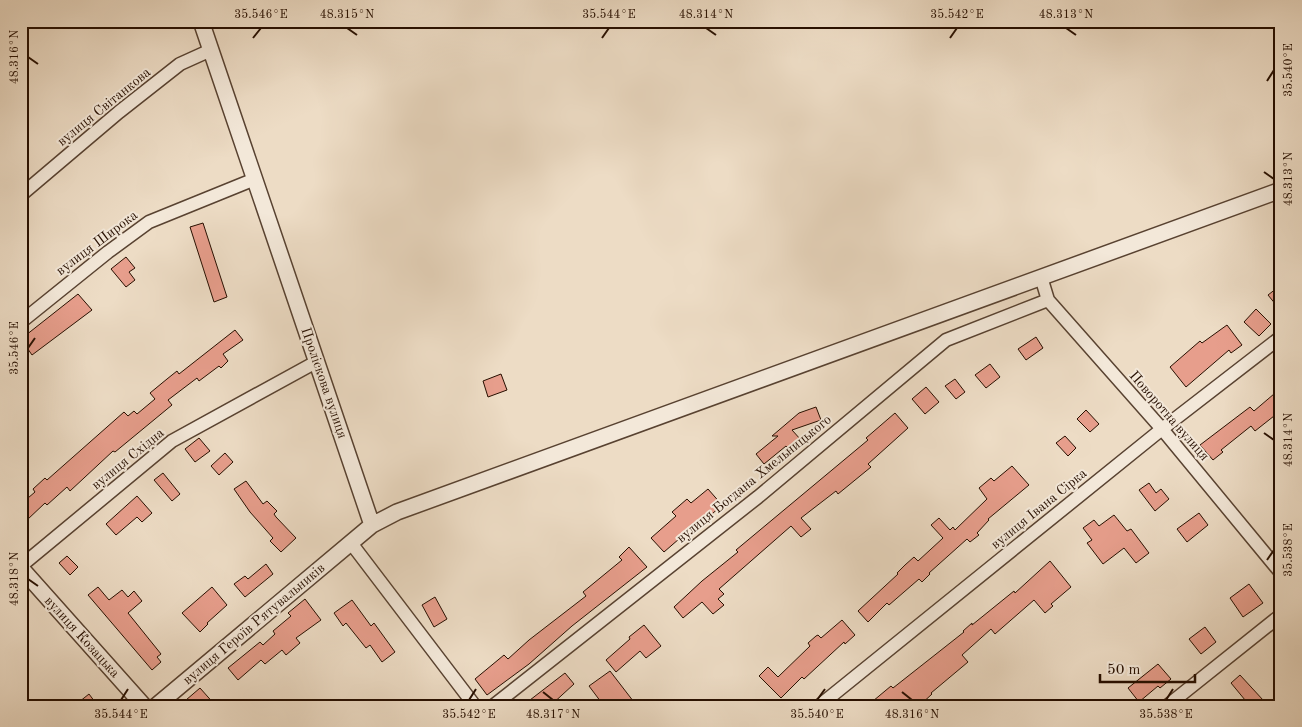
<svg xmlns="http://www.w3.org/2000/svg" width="1302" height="727" font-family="'Old Standard TT',serif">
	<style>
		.building { fill: #e79e8c; stroke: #270f00 }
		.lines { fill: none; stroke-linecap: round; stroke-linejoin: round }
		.minor-casing { stroke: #584231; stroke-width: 15 }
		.tertiary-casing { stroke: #584231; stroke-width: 18 }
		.minor { stroke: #f3e8d9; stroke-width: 12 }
		.tertiary { stroke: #f3e8d9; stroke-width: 15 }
		.ticks { fill: none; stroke: #270f00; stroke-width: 2 }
		.labels { text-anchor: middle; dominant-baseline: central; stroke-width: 4; stroke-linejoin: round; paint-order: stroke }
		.street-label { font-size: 14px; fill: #270f00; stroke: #f3e8d9 }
		.neatline { fill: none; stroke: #270f00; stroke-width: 2 }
		.ticks-label { font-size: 12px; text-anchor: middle; fill: #270f00 }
	</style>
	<rect width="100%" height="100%" fill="#eddcc5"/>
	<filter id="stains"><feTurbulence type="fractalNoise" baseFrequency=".004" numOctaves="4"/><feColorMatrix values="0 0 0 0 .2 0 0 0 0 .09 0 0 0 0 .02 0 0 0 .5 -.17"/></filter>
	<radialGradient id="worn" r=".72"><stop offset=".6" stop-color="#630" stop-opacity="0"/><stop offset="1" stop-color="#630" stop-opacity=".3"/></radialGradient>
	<path class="building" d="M 203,223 L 227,297 L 214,302 L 190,227 Z
		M 126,257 L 135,268 L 129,272 L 135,280 L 126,287 L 111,269 Z
		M 1281,285 L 1281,311 L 1268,295 Z
		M 78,294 L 92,310 L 32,355 L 21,339 Z
		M 1256,309 L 1271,324 L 1259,336 L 1244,322 Z
		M 1227,325 L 1242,345 L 1231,353 L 1229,350 L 1186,387 L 1170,367 L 1200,341 L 1202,343 Z
		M 235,330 L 243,340 L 223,354 L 228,361 L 221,368 L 219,366 L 199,381 L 197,378 L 168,400 L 172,405 L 115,452 L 113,451 L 70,491 L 67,487 L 47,505 L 45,503 L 27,520 L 21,514 L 21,504 L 35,492 L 33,489 L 45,478 L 47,480 L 124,412 L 128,416 L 134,411 L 137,414 L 155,399 L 150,393 L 167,379 L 177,371 L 179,374 Z
		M 1036,337 L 1043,348 L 1026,360 L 1018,349 Z
		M 990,364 L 1000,377 L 986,388 L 975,375 Z
		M 501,374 L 507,390 L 488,397 L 483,381 Z
		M 955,379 L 965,392 L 956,399 L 945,386 Z
		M 926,387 L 939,402 L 925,414 L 912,399 Z
		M 1281,388 L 1281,424 L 1274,416 L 1255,431 L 1251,426 L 1221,450 L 1223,452 L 1213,460 L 1200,445 L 1250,407 L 1254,411 Z
		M 816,407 L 821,420 L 792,430 L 801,440 L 790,450 L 786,446 L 764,464 L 756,454 L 778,436 L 772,436 L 799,413 Z
		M 1086,410 L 1099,424 L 1090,432 L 1077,419 Z
		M 895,413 L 908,428 L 868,464 L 871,467 L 838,494 L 836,491 L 801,518 L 811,529 L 801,537 L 791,526 L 719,589 L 724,594 L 718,599 L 724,605 L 713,614 L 702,602 L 683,618 L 674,607 L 702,581 L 738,552 L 736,550 L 868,440 L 866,438 Z
		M 1065,436 L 1076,448 L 1068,456 L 1056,443 Z
		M 199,438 L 210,451 L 195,462 L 185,449 Z
		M 225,453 L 233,462 L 219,475 L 211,466 Z
		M 1012,466 L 1029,485 L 988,519 L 989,520 L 977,533 L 979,535 L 970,542 L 967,539 L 929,573 L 930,574 L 922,582 L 919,579 L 889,605 L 887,603 L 868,622 L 858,611 L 898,574 L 897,573 L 905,565 L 914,557 L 918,561 L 943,538 L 931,525 L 939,518 L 950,530 L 953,527 L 955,530 L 987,499 L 979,488 L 991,478 L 994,481 Z
		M 163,473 L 180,494 L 172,501 L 154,480 Z
		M 246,481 L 263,504 L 267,501 L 277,511 L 274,514 L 276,517 L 296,538 L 281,552 L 270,541 L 273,538 L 250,512 L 234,489 Z
		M 1149,483 L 1156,493 L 1161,489 L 1169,499 L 1155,511 L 1139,490 Z
		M 708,489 L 722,505 L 712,514 L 710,512 L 664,552 L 651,538 L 676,516 L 672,512 L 687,499 L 691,503 Z
		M 137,496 L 152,513 L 142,522 L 137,517 L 116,535 L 106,524 Z
		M 1199,513 L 1208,525 L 1187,542 L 1177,529 Z
		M 1114,515 L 1127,531 L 1131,529 L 1149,553 L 1136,563 L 1124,548 L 1103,564 L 1087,543 L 1092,540 L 1083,528 L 1094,520 L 1099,526 Z
		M 629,547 L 647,567 L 572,626 L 529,664 L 487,695 L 475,679 L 504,655 L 508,659 L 529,640 L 586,596 L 583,592 L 622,560 L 619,557 Z
		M 67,556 L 78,567 L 70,575 L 59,563 Z
		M 1050,561 L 1071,587 L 1051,604 L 1053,606 L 1045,613 L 1034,600 L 995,634 L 991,629 L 962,655 L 968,662 L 931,693 L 932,694 L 919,706 L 867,706 L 891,686 L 893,688 L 964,632 L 963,631 L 972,623 L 972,625 L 1014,591 L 1015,593 Z
		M 266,564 L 273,574 L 245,597 L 234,584 L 245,576 L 248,579 Z
		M 1249,584 L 1263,603 L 1243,617 L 1230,598 Z
		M 98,587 L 109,600 L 122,590 L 128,597 L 134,591 L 142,601 L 128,613 L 161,654 L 157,657 L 161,662 L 152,670 L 88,595 Z
		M 212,587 L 227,605 L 207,623 L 208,624 L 200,632 L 182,613 Z
		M 435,597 L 447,619 L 434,627 L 422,605 Z
		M 305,599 L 321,620 L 296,638 L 300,643 L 286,655 L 282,650 L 265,664 L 261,660 L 238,680 L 228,668 L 260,642 L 263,645 L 275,634 L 273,631 L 291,616 L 288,613 Z
		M 352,600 L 371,626 L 374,623 L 395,652 L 382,662 L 370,645 L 366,648 L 346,623 L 343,626 L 334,613 Z
		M 842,620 L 855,635 L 845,644 L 844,642 L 804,679 L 802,677 L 781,698 L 759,676 L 768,667 L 778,677 L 810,646 L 808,643 L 816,636 L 818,635 L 821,638 Z
		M 644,625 L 661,646 L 646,658 L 640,651 L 616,672 L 606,660 L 630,639 L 629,637 Z
		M 1205,627 L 1216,642 L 1201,654 L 1189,639 Z
		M 1158,664 L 1171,679 L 1160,688 L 1158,686 L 1139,702 L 1128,688 Z
		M 610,671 L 637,706 L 604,706 L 589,686 Z
		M 565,673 L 574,684 L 550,706 L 535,706 L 530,700 Z
		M 1240,675 L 1263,700 L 1256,706 L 1250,706 L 1231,683 Z
		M 200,688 L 216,706 L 179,706 Z
		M 89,694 L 98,706 L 74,706 Z"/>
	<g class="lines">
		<defs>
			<path id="minor" d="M 21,195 L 119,112 L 180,64 L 211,50
				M 1041,277 L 1048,300 L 1162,429 L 1281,573
				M 21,322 L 108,252 L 149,222 L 255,179
				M 351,543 L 475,706
				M 21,566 L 172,441 L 316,362
				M 493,706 L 758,497 L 946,340 L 1048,300
				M 819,706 L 1162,429 L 1281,337
				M 1167,706 L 1281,615"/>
			<path id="tertiary" d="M 201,21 L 372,525
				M 21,568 L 144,706
				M 156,706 L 372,525 L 397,512 L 1281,190"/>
		</defs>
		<use href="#minor" class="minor-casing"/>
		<use href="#tertiary" class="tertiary-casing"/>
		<use href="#minor" class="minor"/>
		<use href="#tertiary" class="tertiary"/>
	</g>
	<path class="ticks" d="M 347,28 L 357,35M 706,28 L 716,35M 1066,28 L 1076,35M 253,38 L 261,28M 602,38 L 609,28M 950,38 L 957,28M 28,57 L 38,64M 1267,81 L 1274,70M 1264,172 L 1274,179M 28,348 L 35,338M 1264,433 L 1274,440M 1267,560 L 1274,550M 28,579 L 38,586M 543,692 L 553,700M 902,692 L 912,700M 121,700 L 128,689M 469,700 L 476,689M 817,700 L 825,689M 1166,700 L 1173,689"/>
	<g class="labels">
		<g class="street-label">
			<text transform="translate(104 107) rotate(-39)">вулиця Світанкова</text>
			<text transform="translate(97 243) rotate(-37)">вулиця Широка</text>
			<text transform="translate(324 383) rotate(71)">Проліскова вулиця</text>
			<text transform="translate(1169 416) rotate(49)">Поворотна вулиця</text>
			<text transform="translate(128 459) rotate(-39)">вулиця Східна</text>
			<text transform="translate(754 479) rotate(-39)">вулиця Богдана Хмельницького</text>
			<text transform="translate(1039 509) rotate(-39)">вулиця Івана Сірка</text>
			<text transform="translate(254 624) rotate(-40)">вулиця Героїв Рятувальників</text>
			<text transform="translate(82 637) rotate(48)">вулиця Козацька</text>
		</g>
	</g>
	<rect width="1302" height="727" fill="none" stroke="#eddcc5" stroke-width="55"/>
	<path d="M1100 674v8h95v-8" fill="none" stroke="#270f00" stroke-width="2.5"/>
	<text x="1107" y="674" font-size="15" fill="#270f00" stroke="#f3e8d9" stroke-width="4" paint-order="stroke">50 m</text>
	<rect x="28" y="28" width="1246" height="672" class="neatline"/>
	<g class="ticks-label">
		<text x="261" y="18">35.546°E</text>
		<text x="347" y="18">48.315°N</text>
		<text x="609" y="18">35.544°E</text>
		<text x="706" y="18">48.314°N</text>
		<text x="957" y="18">35.542°E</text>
		<text x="1066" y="18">48.313°N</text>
		<text transform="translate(14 57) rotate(-90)" y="4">48.316°N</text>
		<text transform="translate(1288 70) rotate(-90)" y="4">35.540°E</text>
		<text transform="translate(1288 179) rotate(-90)" y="4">48.313°N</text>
		<text transform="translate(14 348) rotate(-90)" y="4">35.546°E</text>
		<text transform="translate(1288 440) rotate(-90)" y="4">48.314°N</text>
		<text transform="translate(1288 550) rotate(-90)" y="4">35.538°E</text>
		<text transform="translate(14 579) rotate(-90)" y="4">48.318°N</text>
		<text x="121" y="718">35.544°E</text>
		<text x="469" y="718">35.542°E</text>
		<text x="553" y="718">48.317°N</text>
		<text x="817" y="718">35.540°E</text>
		<text x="912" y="718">48.316°N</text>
		<text x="1166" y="718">35.538°E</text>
	</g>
	<rect width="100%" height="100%" filter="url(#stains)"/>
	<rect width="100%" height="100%" fill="url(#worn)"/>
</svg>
